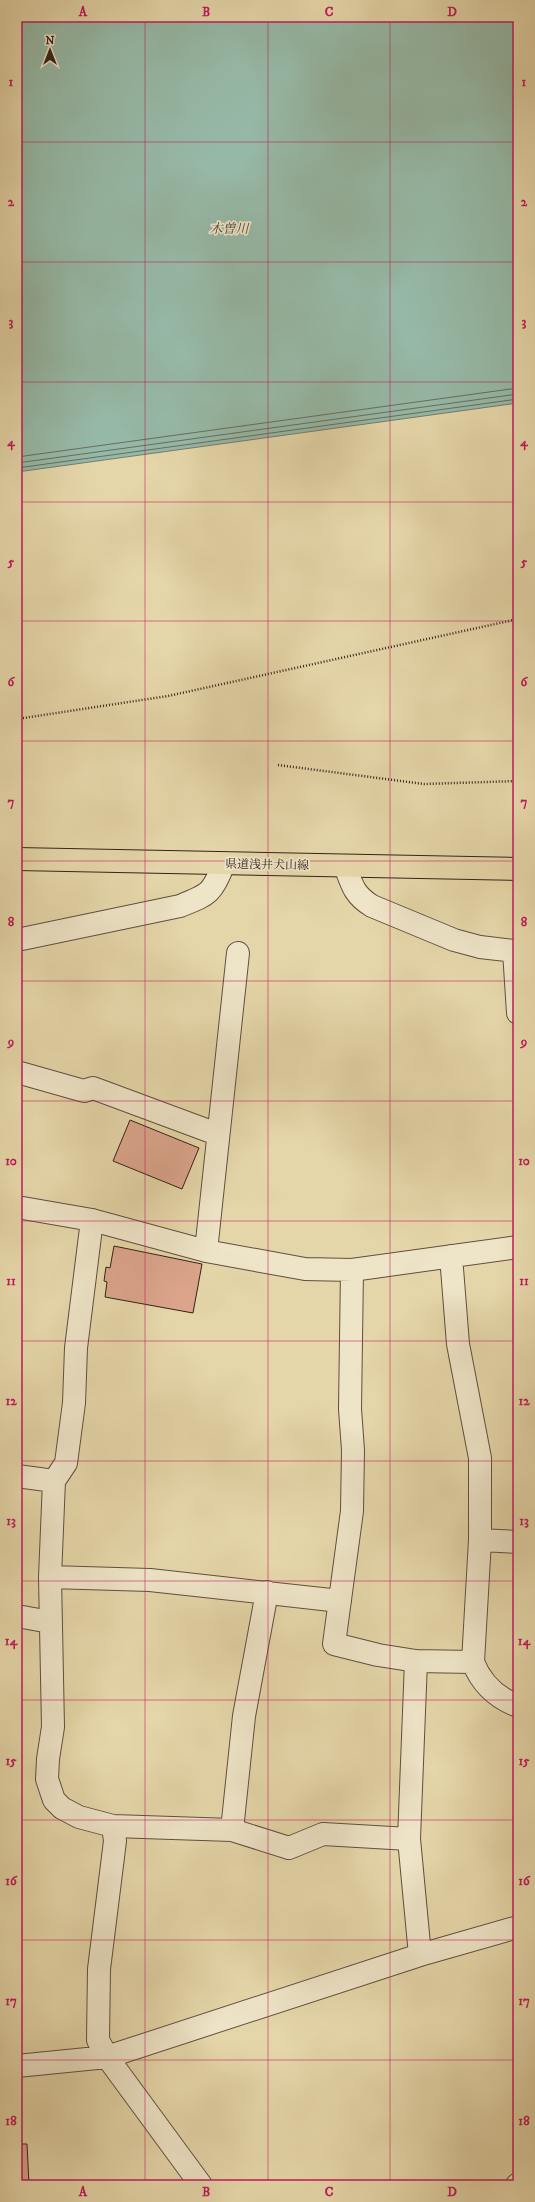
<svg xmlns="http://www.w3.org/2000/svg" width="535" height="2202" font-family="'IM FELL DW Pica','Noto Serif JP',serif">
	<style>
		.water { fill: #96b9a7; stroke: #6f7d6f }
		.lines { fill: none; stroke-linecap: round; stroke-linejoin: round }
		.shore { stroke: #656e61; stroke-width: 1 }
		.building { fill: #dba48b; stroke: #34221b }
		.minor-casing { stroke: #604f3e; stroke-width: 24 }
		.major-casing { stroke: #34221b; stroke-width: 24 }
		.path { stroke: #34221b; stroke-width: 2.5; stroke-dasharray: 1 2; stroke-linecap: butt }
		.minor { stroke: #eee4c7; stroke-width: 22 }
		.major { stroke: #e5d6a9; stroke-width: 22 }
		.grid { fill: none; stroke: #c2185b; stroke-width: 1; stroke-opacity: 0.55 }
		.labels { text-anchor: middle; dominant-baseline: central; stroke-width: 3.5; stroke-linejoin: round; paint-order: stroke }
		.street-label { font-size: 12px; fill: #34221b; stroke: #eee4c7 }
		.water-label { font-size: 13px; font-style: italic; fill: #4c483e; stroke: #eee4c7 }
		.neatline { fill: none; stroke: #c2185b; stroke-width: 1.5 }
		.grid-label { font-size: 13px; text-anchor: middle; font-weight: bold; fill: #c2185b }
	</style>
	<rect width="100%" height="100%" fill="#e5d6a9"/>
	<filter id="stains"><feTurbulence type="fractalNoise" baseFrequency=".005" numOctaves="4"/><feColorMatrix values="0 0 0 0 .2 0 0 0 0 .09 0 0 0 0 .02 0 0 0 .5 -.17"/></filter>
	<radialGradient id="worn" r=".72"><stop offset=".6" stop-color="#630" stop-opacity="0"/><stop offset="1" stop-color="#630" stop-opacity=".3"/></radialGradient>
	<path class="water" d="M 17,17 L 518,17 L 518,403 L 17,472 Z"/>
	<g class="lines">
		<path class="shore" d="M 17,457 L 518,388
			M 17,463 L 518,394
			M 17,468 L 518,399"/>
	</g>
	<path class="building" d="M 130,1120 L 199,1148 L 182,1189 L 113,1161 Z
		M 114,1246 L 202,1264 L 193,1313 L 105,1297 L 107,1282 L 104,1281 L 106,1267 L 110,1268 Z
		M 17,2144 L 27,2144 L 29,2184 L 17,2184 Z"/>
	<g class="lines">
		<defs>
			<path id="minor" d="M 345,866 C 352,885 354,895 372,906 L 454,940 L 480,947 L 514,951 L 518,1013
				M 17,940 L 180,906 C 210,894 211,894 224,864
				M 17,1072 L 84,1091 L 93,1088 L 217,1134
				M 17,1207 L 92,1220 L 206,1251 L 305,1269 L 352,1270 L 518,1247
				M 92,1220 L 76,1348 L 74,1403 L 66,1463 L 54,1481 L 50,1577 L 53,1727 L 48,1759 L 47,1779 L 54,1800 L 62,1808 L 79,1817 L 113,1826 L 115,1841 L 99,1969 L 98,2040 L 107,2057 L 201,2185
				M 206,1251 L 238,953
				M 451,1256 L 458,1344 L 480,1458 L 480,1540 L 473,1662 C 481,1683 497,1698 518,1706
				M 352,1270 L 350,1409 L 353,1450 L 352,1511 L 334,1644 L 378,1655 L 416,1661 L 473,1662
				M 17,1476 L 54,1481
				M 480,1540 L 518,1542
				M 50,1577 L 150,1580 L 340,1601
				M 17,1616 L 50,1622
				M 416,1661 L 409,1839 L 420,1955
				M 113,1826 L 232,1830 L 289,1848 L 323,1834 L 409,1839
				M 232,1830 L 244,1716 L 267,1592
				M 17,2066 L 107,2057 L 420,1955 L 518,1927
				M 517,2185 L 518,2184"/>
			<path id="major" d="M 17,859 L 518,869"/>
		</defs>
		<use href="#minor" class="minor-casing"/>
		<use href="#major" class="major-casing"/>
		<path class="path" d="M 17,719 L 168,696 L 518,619
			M 278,765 L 424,784 L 518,781"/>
		<use href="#minor" class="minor"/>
		<use href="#major" class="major"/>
	</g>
	<path class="grid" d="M 145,17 L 145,2185M 268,17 L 268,2185M 390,17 L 390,2185M 17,142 L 518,142M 17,262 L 518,262M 17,382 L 518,382M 17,502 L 518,502M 17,621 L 518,621M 17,741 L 518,741M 17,861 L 518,861M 17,981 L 518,981M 17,1101 L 518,1101M 17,1221 L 518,1221M 17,1341 L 518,1341M 17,1461 L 518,1461M 17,1581 L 518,1581M 17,1700 L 518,1700M 17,1820 L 518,1820M 17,1940 L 518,1940M 17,2060 L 518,2060"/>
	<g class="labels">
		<g class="street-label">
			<text transform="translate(267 865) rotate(1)">県道浅井犬山線</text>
		</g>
		<g class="water-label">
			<text x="229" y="229">木曽川</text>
		</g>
	</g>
	<rect width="535" height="2202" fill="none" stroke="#e5d6a9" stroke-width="44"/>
	<g transform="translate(50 50)" stroke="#eee4c7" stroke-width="3" paint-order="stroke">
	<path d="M0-3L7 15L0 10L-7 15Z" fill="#34221b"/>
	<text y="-6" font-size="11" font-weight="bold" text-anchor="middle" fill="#34221b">N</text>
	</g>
	<rect x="22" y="22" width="491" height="2158" class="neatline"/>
	<g class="grid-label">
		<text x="83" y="16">A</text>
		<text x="206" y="16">B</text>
		<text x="329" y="16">C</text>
		<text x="452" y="16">D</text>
		<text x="11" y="86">1</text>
		<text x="524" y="86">1</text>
		<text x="11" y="206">2</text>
		<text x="524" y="206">2</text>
		<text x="11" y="326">3</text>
		<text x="524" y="326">3</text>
		<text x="11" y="446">4</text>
		<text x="524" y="446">4</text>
		<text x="11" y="566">5</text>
		<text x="524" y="566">5</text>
		<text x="11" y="686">6</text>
		<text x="524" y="686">6</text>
		<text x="11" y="806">7</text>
		<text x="524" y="806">7</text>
		<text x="11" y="926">8</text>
		<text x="524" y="926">8</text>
		<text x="11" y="1046">9</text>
		<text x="524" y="1046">9</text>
		<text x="11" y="1165">10</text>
		<text x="524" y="1165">10</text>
		<text x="11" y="1285">11</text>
		<text x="524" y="1285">11</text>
		<text x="11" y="1405">12</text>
		<text x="524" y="1405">12</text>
		<text x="11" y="1525">13</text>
		<text x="524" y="1525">13</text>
		<text x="11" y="1645">14</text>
		<text x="524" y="1645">14</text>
		<text x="11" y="1765">15</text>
		<text x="524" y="1765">15</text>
		<text x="11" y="1885">16</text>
		<text x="524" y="1885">16</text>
		<text x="11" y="2005">17</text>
		<text x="524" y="2005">17</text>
		<text x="11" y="2125">18</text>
		<text x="524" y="2125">18</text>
		<text x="83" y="2196">A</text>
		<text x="206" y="2196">B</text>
		<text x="329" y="2196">C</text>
		<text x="452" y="2196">D</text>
	</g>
	<rect width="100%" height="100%" filter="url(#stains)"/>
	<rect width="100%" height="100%" fill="url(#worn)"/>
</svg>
